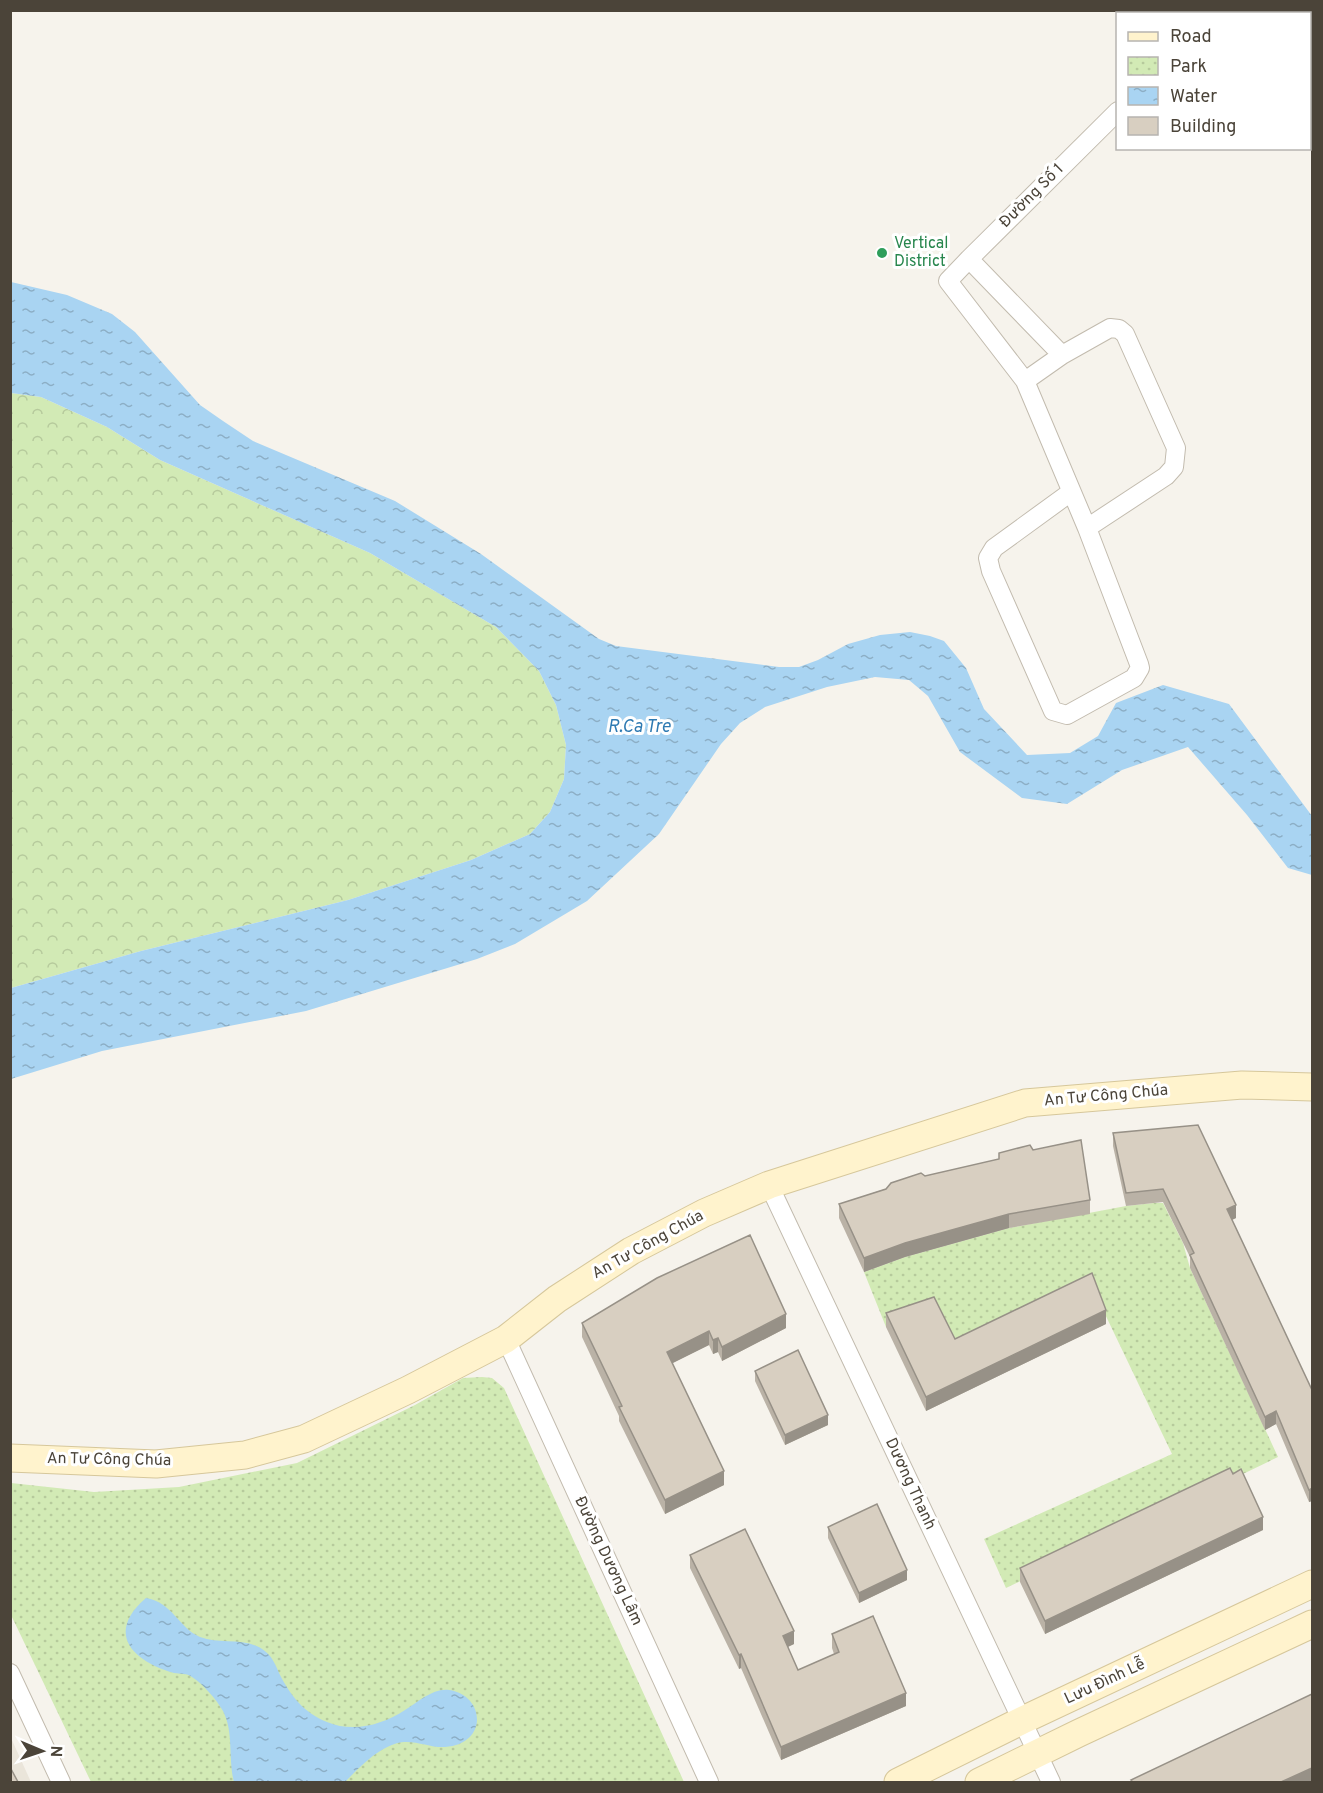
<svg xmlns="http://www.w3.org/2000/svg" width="1323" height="1793" font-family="Overpass,sans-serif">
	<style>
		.residential { fill: #eae5da }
		.forest { fill: url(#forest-crowns) }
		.park { fill: url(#park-dots) }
		.water { fill: url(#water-ripples) }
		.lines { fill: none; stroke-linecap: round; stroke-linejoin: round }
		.street-casing { stroke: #c2bbae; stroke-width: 20 }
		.secondary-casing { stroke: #d6c79b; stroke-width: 29 }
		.street { stroke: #fff; stroke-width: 18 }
		.secondary { stroke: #fff3cd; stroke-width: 27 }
		.wall { fill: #bab2a6 }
		.shaded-wall { fill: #979187 }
		.building { fill: #d8cfc1; stroke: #979187; stroke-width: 1.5 }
		.leisure-dot { fill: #2e9e5b; stroke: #fff; stroke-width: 2 }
		.labels { text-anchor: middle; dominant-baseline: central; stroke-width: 6; stroke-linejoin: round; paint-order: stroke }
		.street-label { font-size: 16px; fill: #4b4439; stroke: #fff }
		.leisure-label { font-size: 16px; fill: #27864d; stroke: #fff; text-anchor: start }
		.water-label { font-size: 18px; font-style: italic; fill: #2e7ab2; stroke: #fff }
	</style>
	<defs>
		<pattern id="forest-crowns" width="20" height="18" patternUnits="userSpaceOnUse" patternTransform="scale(1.5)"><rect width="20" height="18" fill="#d2eab5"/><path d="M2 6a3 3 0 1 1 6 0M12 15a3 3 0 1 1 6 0" fill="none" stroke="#b6ca9c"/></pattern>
		<pattern id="park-dots" width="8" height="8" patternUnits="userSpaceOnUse" patternTransform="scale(1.5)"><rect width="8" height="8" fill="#d2eab5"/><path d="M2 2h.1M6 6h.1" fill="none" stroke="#b6ca9c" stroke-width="1.8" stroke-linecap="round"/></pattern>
		<pattern id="water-ripples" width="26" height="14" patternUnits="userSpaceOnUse" patternTransform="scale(1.5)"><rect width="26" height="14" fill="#a9d4f2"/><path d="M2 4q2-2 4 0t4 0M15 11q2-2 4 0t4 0" fill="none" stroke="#8caec5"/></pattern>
	</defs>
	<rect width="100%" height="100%" fill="#f6f3ec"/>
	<path class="residential" d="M 11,1738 L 31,1782 L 11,1782 Z"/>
	<path class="forest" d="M 11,393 L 41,397 L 107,427 L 160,460 L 370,553 L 496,627 L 539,671 L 556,705 L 566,745 L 564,779 L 550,812 L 530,834 L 471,860 L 348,900 L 141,951 L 11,988 Z"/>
	<path class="park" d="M 1154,1203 L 1163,1203 L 1183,1243 L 1190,1268 L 1278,1457 L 1006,1588 L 984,1539 L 1172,1454 L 1092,1287 L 955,1353 L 886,1327 L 864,1272 L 905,1257 L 1009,1228 L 1126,1206 Z
		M 482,1377 L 492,1378 L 504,1388 L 684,1782 L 91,1782 L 11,1615 L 11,1483 L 94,1492 L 179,1487 L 297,1463 L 415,1405 L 463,1378 Z"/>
	<path class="water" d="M 11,282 L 67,295 L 112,314 L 135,332 L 200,405 L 223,421 L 253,441 L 395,501 L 481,554 L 599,639 L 616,646 L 779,667 L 799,667 L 818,660 L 848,644 L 880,635 L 910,632 L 930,636 L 944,641 L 966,668 L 984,709 L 1027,755 L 1070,753 L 1098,736 L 1116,703 L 1163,685 L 1229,704 L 1312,816 L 1312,875 L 1288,868 L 1247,815 L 1188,747 L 1122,770 L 1067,804 L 1022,798 L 960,752 L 928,696 L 909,680 L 875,677 L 827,687 L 765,707 L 740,723 L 721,744 L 659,834 L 587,901 L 515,944 L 477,959 L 306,1011 L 102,1051 L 11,1079 L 11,988 L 141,951 L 348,900 L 471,860 L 530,834 L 550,812 L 564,779 L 566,745 L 556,705 L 539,671 L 496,627 L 370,553 L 160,460 L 107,427 L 41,397 L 11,393 Z
		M 146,1598 C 172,1602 179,1628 200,1637 C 221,1645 248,1636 266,1652 C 273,1658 276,1666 280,1675 C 291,1696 304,1713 327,1722 C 353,1733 382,1725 405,1710 C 418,1702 433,1688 449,1690 C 485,1695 489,1744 445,1747 C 432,1748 418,1741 404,1742 C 381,1744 360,1767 345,1782 L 234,1782 C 228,1759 234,1732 223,1711 C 216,1699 203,1684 192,1677 C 187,1673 180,1674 174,1673 C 132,1661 105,1633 146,1598 Z"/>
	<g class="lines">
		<defs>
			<path id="street" d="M 1199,14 L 1200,10
				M 969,259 L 1062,355
				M 1025,381 L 1062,355 L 1110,328 L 1119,329 L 1125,334 L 1176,448 L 1174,467 L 1166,476 L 1087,528
				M 1071,492 L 994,548 L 988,558 L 991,571 L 1053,711 L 1067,715 L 1134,678 L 1140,668 L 1139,664 L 1087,528 L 1025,381 L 948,281 L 969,259 L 1118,111
				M 769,1185 L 1051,1782
				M 506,1339 L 709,1782
				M 10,1673 L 61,1782"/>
			<path id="secondary" d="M 1260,10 L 1262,14
				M 1310,102 L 1312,107
				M 10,1458 L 156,1464 L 245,1455 L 304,1439 L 408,1390 L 506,1339 L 557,1299 L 631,1251 L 704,1213 L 769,1185 L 1025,1103 L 1242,1085 L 1312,1087
				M 898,1782 L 1023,1720 L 1312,1584
				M 979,1782 L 1079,1733 L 1312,1624"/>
		</defs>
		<use href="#street" class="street-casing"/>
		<use href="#secondary" class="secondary-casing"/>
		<use href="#street" class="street"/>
		<use href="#secondary" class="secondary"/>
	</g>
	<path class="wall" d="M 1113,1133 L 1236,1218 L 1232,1220 L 1312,1390 L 1312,1501 L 1309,1502 L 1276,1424 L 1265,1430 L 1190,1268 L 1190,1257 L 1163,1202 L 1126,1206 L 1113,1146 Z
		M 1033,1150 L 1090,1200 L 1090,1214 L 1009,1228 L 905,1257 L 864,1272 L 839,1218 L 839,1204 L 925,1176 L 999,1159 L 999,1153 Z
		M 886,1313 L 955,1339 L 1106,1324 L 926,1411 L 886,1327 Z
		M 582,1323 L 786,1328 L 722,1361 L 718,1352 L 713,1354 L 709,1345 L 672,1363 L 724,1485 L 665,1514 L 619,1421 L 619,1416 L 582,1337 Z
		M 755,1371 L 828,1425 L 785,1445 L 755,1381 Z
		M 828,1527 L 907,1580 L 859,1603 L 828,1538 Z
		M 1263,1530 L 1045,1634 L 1020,1582 L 1020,1568 Z
		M 690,1555 L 794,1644 L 788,1647 L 798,1670 L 834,1654 L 832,1648 L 832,1634 L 906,1706 L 781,1760 L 741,1668 L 739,1669 L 690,1568 Z"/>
	<path class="shaded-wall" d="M 1236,1205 L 1236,1218 L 1227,1222 L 1227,1209 Z
		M 1009,1214 L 1009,1228 L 905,1257 L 864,1272 L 864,1258 L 905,1243 Z
		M 1106,1310 L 1106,1324 L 926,1411 L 926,1397 Z
		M 786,1314 L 786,1328 L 722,1361 L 722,1347 Z
		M 709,1331 L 709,1345 L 667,1366 L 667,1352 Z
		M 718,1338 L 718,1352 L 713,1354 L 713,1340 Z
		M 1276,1411 L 1276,1424 L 1265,1430 L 1265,1417 Z
		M 828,1415 L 828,1425 L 785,1445 L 785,1435 Z
		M 724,1471 L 724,1485 L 665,1514 L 665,1500 Z
		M 1312,1488 L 1312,1501 L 1309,1502 L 1309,1490 Z
		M 1263,1517 L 1263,1530 L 1045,1634 L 1045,1621 Z
		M 907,1570 L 907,1580 L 859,1603 L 859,1593 Z
		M 794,1631 L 794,1644 L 783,1649 L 783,1636 Z
		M 741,1654 L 741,1668 L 739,1669 L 739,1655 Z
		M 906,1693 L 906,1706 L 781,1760 L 781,1747 Z
		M 1312,1768 L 1312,1782 L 1281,1782 Z"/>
	<path class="building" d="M 1198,1125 L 1236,1205 L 1227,1209 L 1312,1390 L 1312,1488 L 1309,1490 L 1276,1411 L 1265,1417 L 1190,1255 L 1194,1253 L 1163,1189 L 1126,1193 L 1113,1133 Z
		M 1081,1140 L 1090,1200 L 1009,1214 L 905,1243 L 864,1258 L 839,1204 L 886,1189 L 891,1183 L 921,1173 L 925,1176 L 999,1159 L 999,1153 L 1030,1145 L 1033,1150 Z
		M 750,1235 L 786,1314 L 722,1347 L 718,1338 L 713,1340 L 709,1331 L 667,1352 L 724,1471 L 665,1500 L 619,1407 L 622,1406 L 582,1323 L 657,1278 Z
		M 1092,1273 L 1106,1310 L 926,1397 L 886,1313 L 934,1297 L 955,1339 Z
		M 798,1350 L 828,1415 L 785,1435 L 755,1371 Z
		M 1230,1468 L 1233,1474 L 1241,1469 L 1263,1517 L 1045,1621 L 1020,1568 Z
		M 877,1504 L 907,1570 L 859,1593 L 828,1527 Z
		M 745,1529 L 794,1631 L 783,1636 L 798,1670 L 839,1652 L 832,1634 L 873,1616 L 906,1693 L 781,1747 L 741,1654 L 739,1655 L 690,1555 Z
		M 1312,1694 L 1312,1768 L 1281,1782 L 1133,1782 L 1131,1780 Z
		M 10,1767 L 18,1782 L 10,1782 Z"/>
	<circle class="leisure-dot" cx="882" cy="253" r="6"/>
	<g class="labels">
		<g class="street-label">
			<text transform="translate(1032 196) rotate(-45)">Đường Số 1</text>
			<text transform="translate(1106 1096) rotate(-5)">An Tư Công Chúa</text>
			<text transform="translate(648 1245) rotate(-29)">An Tư Công Chúa</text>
			<text transform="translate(109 1460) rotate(1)">An Tư Công Chúa</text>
			<text transform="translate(910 1484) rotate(65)">Dương Thanh</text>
			<text transform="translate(608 1561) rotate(65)">Đường Dương Lâm</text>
			<text transform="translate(1105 1682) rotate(-25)">Lưu Đình Lễ</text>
		</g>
		<g class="leisure-label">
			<text x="894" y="244">Vertical<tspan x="894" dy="18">District</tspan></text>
		</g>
		<g class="water-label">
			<text x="639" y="727">R.Ca Tre</text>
		</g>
	</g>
	<rect width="1323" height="1793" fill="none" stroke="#4b4439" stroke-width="24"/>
	<rect x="1116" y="12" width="195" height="138" fill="#ffffff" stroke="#b7b4b0" stroke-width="1.5"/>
	<rect x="1128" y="32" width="30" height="9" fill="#fff3cd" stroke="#b7b4b0" stroke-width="1.5"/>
	<text x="1170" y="42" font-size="18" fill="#4b4439">Road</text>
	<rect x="1128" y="57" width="30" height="18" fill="url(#park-dots)" stroke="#b7b4b0" stroke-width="1.5"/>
	<text x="1170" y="72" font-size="18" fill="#4b4439">Park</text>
	<rect x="1128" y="87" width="30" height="18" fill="url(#water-ripples)" stroke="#b7b4b0" stroke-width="1.5"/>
	<text x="1170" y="102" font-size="18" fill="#4b4439">Water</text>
	<rect x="1128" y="117" width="30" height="18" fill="#d8cfc1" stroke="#b7b4b0" stroke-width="1.5"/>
	<text x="1170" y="132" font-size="18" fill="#4b4439">Building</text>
	<g transform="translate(42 1751) rotate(92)" stroke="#ffffff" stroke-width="4.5" paint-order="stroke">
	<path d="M0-4.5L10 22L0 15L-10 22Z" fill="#4b4439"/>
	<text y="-9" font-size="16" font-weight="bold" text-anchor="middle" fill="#4b4439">N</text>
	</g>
</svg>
